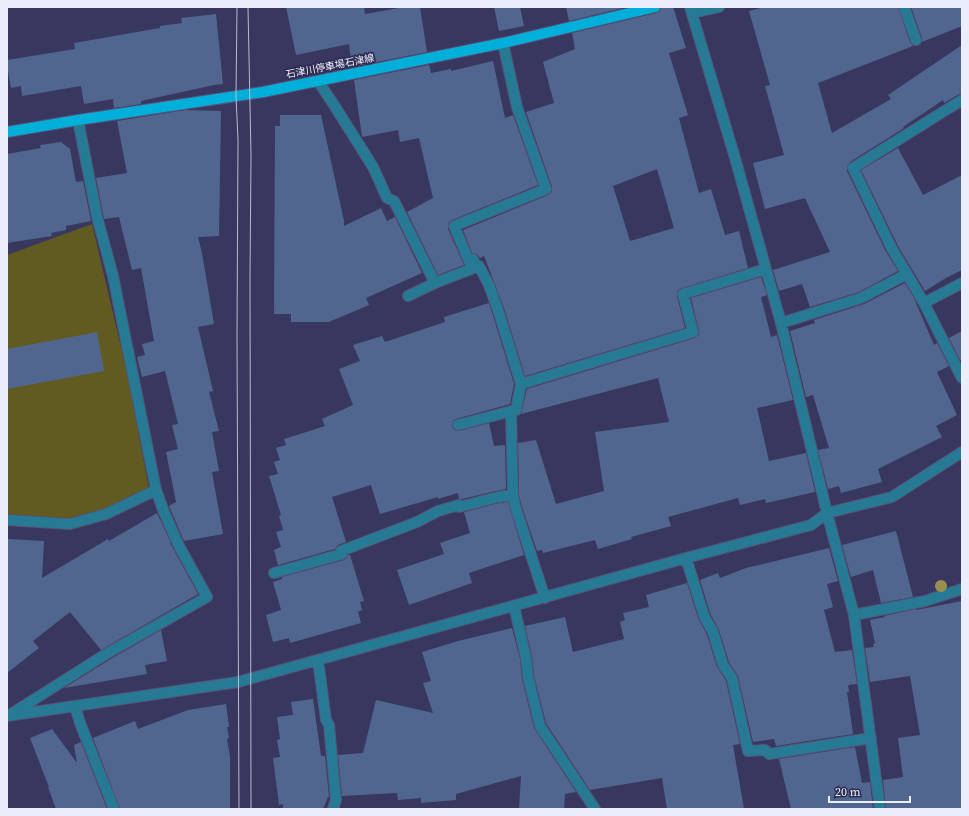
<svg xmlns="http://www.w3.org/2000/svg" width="969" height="816" font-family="'Source Serif 4','Noto Sans JP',serif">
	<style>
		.green { fill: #615a21 }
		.building { fill: #51668e; fill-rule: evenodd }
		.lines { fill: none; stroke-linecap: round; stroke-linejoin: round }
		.minor-casing { stroke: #555478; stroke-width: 12 }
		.major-casing { stroke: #555478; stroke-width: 12 }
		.minor { stroke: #277a93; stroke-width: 10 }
		.major { stroke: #00b0da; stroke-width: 10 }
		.tram { stroke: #babad0; stroke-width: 1 }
		.tree { fill: #99904f }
		.labels { text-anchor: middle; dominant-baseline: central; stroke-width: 3.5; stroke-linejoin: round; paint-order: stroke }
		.street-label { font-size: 10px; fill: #ecedfc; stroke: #2e2d54 }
	</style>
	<rect width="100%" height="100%" fill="#38375f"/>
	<path class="green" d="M 92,224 L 126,368 L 149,489 L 104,510 L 69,520 L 7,516 L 7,255 Z"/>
	<path class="building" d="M 286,7 L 364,7 L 365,14 L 404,7 L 420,7 L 427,52 L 352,67 L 349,44 L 296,55 Z
		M 494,7 L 520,7 L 524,26 L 499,31 Z
		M 566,7 L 627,7 L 569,21 Z
		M 661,7 L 673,7 L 686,48 L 669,53 L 688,115 L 679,118 L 699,193 L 711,189 L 725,235 L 739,231 L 748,268 L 679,289 L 677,292 L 677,296 L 685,328 L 525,376 L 504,308 L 484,256 L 480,258 L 477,254 L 472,253 L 463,230 L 548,195 L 551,193 L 552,190 L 552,187 L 526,112 L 554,103 L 543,62 L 575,49 L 572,33 L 656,13 L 660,11 ZM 657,169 L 674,228 L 630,241 L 613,186 Z
		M 764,7 L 898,7 L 910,42 L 913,46 L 818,83 L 832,133 L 891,99 L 888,95 L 962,45 L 962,94 L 959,94 L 944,103 L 943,100 L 903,127 L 904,128 L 850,162 L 847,167 L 847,171 L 886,252 L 898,271 L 859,292 L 810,307 L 802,284 L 779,291 L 773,270 L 830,252 L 805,198 L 765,209 L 753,163 L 784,155 L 765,86 L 770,85 L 749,11 Z
		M 911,7 L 962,7 L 962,26 L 922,42 L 922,38 Z
		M 216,14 L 223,84 L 214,85 L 141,101 L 141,104 L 114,108 L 113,99 L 84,104 L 81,86 L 22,96 L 21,86 L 11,88 L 7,65 L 7,60 L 75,49 L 74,43 L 160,28 L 160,26 L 182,23 L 181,18 Z
		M 493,61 L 505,118 L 513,115 L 538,185 L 452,220 L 449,222 L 448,225 L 448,229 L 464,265 L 438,275 L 407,212 L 433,198 L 419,138 L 400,142 L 398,130 L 362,137 L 354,80 L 429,65 L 431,73 L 451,69 L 451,71 Z
		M 185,110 L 221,111 L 219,236 L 198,237 L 202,253 L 214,324 L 198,327 L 213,391 L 209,392 L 219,431 L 212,432 L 219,471 L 212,472 L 223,534 L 184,541 L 169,506 L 176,502 L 166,452 L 178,449 L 172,425 L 178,424 L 165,371 L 142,377 L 137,357 L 145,355 L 142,344 L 154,341 L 141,268 L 132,270 L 119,217 L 104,219 L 96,178 L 127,173 L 117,121 Z
		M 280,115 L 321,115 L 344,221 L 344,226 L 381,208 L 387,221 L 395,217 L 422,273 L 366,298 L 369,305 L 329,322 L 291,322 L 291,314 L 274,314 L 275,126 L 280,126 Z
		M 61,142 L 70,149 L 76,182 L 83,181 L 91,221 L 66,226 L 66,230 L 51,233 L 52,236 L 7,243 L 7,154 L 41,148 L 40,145 Z
		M 898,148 L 923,195 L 962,175 L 962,270 L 946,278 L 925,291 L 898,246 L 861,170 Z
		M 761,277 L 767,295 L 761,297 L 771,337 L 777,335 L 793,400 L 757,408 L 769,461 L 806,453 L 815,492 L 766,503 L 765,499 L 740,505 L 738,498 L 668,517 L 671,526 L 631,537 L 632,539 L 598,549 L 595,540 L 543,553 L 542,550 L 537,551 L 521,504 L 519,494 L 518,443 L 536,440 L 556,504 L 604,491 L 595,432 L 669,422 L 658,378 L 521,414 L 527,389 L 695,338 L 699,334 L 699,331 L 691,298 Z
		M 905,283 L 914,298 L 934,345 L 937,343 L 949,366 L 937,372 L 957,415 L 936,426 L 942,437 L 878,469 L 882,482 L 841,493 L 839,486 L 828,489 L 818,450 L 829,448 L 813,395 L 806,397 L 790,331 L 815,323 L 814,320 L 864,304 Z
		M 489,303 L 514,384 L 510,404 L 456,419 L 453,421 L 452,426 L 454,430 L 459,431 L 489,423 L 494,446 L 505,445 L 506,489 L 496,491 L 462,499 L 459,499 L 458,493 L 438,499 L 438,497 L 380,514 L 371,485 L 332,497 L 346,542 L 338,545 L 335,549 L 278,565 L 274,550 L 281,547 L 276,532 L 283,530 L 279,516 L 281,515 L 269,476 L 278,474 L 274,462 L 280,460 L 276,448 L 286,445 L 284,439 L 325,426 L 322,419 L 353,405 L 339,369 L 360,361 L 353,345 L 382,336 L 385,342 L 445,322 L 444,317 Z
		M 962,331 L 962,359 L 960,360 L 949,338 Z
		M 97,332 L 104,371 L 7,389 L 7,349 Z
		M 508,502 L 524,555 L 469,573 L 472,583 L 409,605 L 397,570 L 444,554 L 440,543 L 470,533 L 464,512 L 499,503 Z
		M 157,513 L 171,543 L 170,543 L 198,594 L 101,650 L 70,612 L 33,641 L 39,648 L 7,673 L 7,568 L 8,539 L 44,541 L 42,578 L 108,539 L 109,541 Z
		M 896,531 L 913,597 L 881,603 L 873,570 L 851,577 L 842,545 Z
		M 829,548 L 838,581 L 827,584 L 833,607 L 824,610 L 835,652 L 852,650 L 857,684 L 848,685 L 849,692 L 847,692 L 853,734 L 776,746 L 774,739 L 753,742 L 738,676 L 729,662 L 719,630 L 710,613 L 700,580 L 718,573 L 720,578 L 746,568 Z
		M 348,555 L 350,555 L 364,601 L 360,602 L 362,610 L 358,612 L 361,623 L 290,643 L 289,638 L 273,642 L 266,615 L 281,610 L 273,582 L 282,579 L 282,577 L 344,560 L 347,558 Z
		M 687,583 L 698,618 L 707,635 L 717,667 L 726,681 L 740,744 L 733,745 L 744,809 L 667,809 L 662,778 L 590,790 L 546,723 L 534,676 L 532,657 L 525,626 L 565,617 L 573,652 L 624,639 L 620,622 L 625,620 L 623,613 L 649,607 L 646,595 Z
		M 962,601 L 962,809 L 886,809 L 883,780 L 903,777 L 898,738 L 920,735 L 910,676 L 870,682 L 865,648 L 874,647 L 873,644 L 875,643 L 870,620 L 885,617 L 884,616 L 916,609 L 916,610 Z
		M 512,628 L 520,659 L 522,679 L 534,728 L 576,792 L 565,794 L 564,809 L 519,809 L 521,776 L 456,794 L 456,800 L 421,803 L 421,798 L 398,800 L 397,793 L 342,796 L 338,755 L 363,753 L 376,700 L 433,713 L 423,683 L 431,681 L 422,652 L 458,641 Z
		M 161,630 L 167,661 L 145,665 L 147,674 L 64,688 L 109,660 Z
		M 313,699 L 321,756 L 325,756 L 329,797 L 328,797 L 323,809 L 283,809 L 283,804 L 279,805 L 273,758 L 280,757 L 277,740 L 280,739 L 277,717 L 293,715 L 291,702 Z
		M 226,704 L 229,727 L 227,727 L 229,738 L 227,739 L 230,757 L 230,809 L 120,809 L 93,738 L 135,721 L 138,729 L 188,710 Z
		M 52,729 L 77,763 L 74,745 L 81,742 L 107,809 L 56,809 L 48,787 L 49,787 L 30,738 Z
		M 855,747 L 862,783 L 870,782 L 873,809 L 791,809 L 779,759 Z"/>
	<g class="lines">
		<defs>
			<path id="minor" d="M 690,7 L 735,158 L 781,323 L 827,513 L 854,615 L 880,809
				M 904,7 L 916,40
				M 692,13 L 719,7
				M 318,81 L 334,105 L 373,167 L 387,198 L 394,201 L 435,283 L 479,266 L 489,285 L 498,310 L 521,384 L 516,410 L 511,411 L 513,495 L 515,506 L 545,598
				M 962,100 L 853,168 L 892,249 L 907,274 L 924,303 L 962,378
				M 476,267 L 473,259 L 469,261 L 454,226 L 546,189 L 517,107 L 503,43
				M 408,296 L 435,283
				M 924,303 L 962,283
				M 781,323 L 861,298 L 907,274
				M 521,384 L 693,332 L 683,294 L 766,269
				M 458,425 L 511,411
				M 7,520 L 70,524 L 106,514 L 156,490
				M 686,558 L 704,616 L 713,632 L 723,665 L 732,678 L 748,751 L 765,750 L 769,754 L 871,738
				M 274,573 L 342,554 L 341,551 L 417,522 L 438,511 L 459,505 L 459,507 L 498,497 L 513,495
				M 514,606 L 526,658 L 528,677 L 540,726 L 595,809
				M 854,615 L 925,601 L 962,589
				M 318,660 L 326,720 L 329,725 L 336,800 L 333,809
				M 75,706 L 80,723 L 114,809
				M 11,714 L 106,654 L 207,597 L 179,546 L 164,512 L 156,490 L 113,276 L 97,217 L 78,120
				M 7,716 L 238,682 L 686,558 L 811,525 L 827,513 L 892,497 L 962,452"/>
			<path id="major" d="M 7,132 L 78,120 L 263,92 L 503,43 L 655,7"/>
		</defs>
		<use href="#minor" class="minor-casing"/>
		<use href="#major" class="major-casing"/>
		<use href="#minor" class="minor"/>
		<use href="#major" class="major"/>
		<path class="tram" d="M 237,7 L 236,96 L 238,140 L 237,337 L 239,809
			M 248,7 L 251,155 L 250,276 L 251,809"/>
	</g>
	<circle class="tree" cx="941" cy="586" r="6"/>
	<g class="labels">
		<g class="street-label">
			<text transform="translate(330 66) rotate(-11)">石津川停車場石津線</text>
		</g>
	</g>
	<rect width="969" height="816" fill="none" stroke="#ecedfc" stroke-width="16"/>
	<path d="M829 796v6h81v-6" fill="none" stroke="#ecedfc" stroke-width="2"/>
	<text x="835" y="796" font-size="12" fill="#ecedfc" stroke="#2e2d54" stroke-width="3" paint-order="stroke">20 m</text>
</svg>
